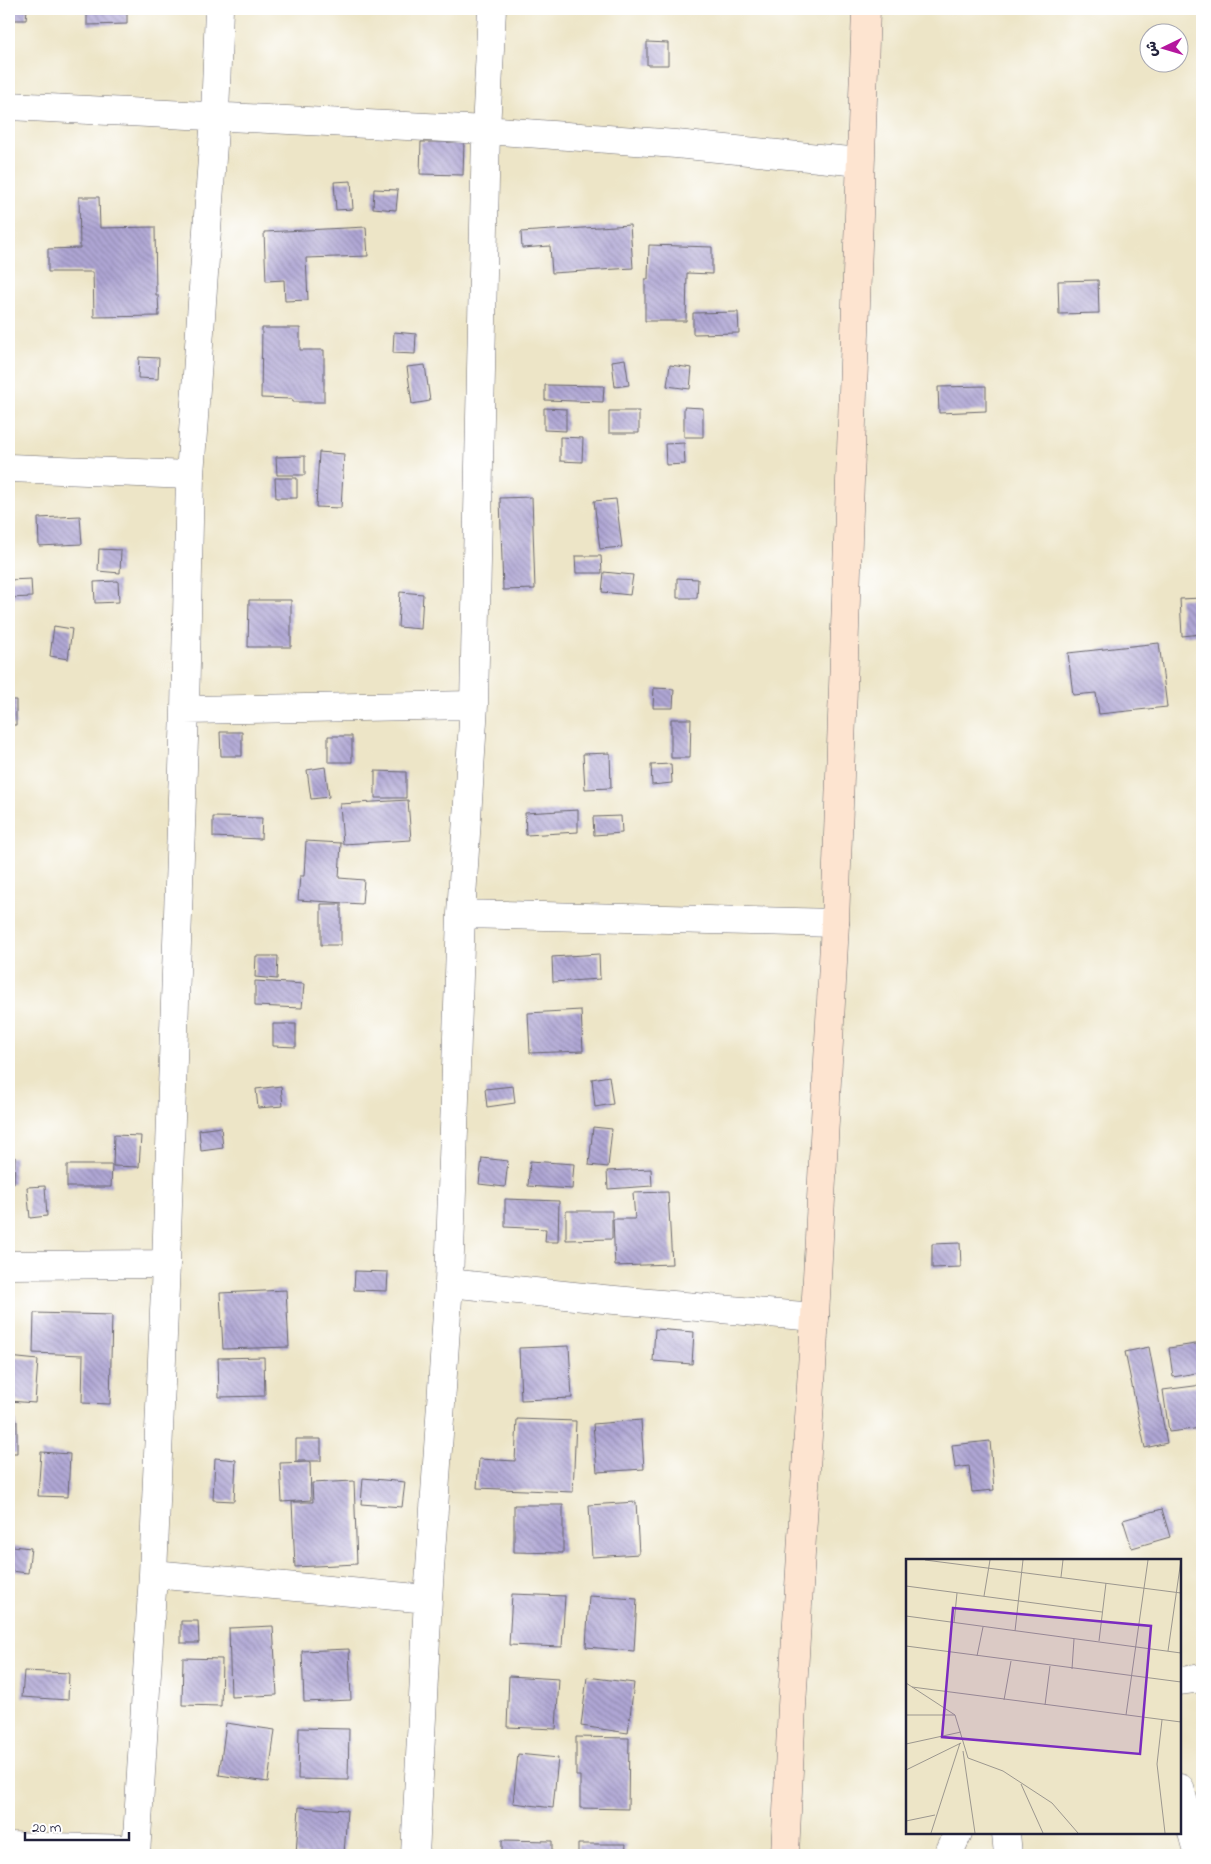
<svg xmlns="http://www.w3.org/2000/svg" width="1211" height="1864" font-family="'Indie Flower','Playpen Sans Arabic',sans-serif">
	<style>
		.building { fill: url(#building-back-hatch) }
		.lines { fill: none; stroke-linecap: round; stroke-linejoin: round }
		.street-casing { stroke: #69666c; stroke-width: 29 }
		.secondary-casing { stroke: #69666c; stroke-width: 29 }
		.street { stroke: #fff; stroke-width: 28 }
		.secondary { stroke: #fde4d0; stroke-width: 28 }
		.inset-road { fill: none; stroke: #9c978f; stroke-width: 1 }
		.view { fill: #7b2cbf; fill-opacity: 0.15; stroke: #7b2cbf; stroke-width: 2.5 }
		.inset-edge { fill: none; stroke: #22223b; stroke-width: 2.5 }
	</style>
	<defs>
		<pattern id="building-back-hatch" width="6" height="6" patternUnits="userSpaceOnUse" patternTransform="scale(1.25)"><rect width="6" height="6" fill="#afa6d4"/><path d="M-1 5l2 2M0 0l6 6M5-1l2 2" fill="none" stroke="#8e87ad"/></pattern>
	</defs>
	<rect width="100%" height="100%" fill="#fff"/>
	<filter id="ink" filterUnits="userSpaceOnUse"><feTurbulence type="fractalNoise" baseFrequency=".02" numOctaves="2"/><feDisplacementMap in="SourceGraphic" scale="10" xChannelSelector="R" yChannelSelector="G"/><feConvolveMatrix kernelMatrix="1 2 1 2 8 2 1 2 1" color-interpolation-filters="sRGB"/></filter>
	<filter id="wash" filterUnits="userSpaceOnUse"><feTurbulence type="fractalNoise" baseFrequency=".0096" numOctaves="4" result="noise"/><feDisplacementMap in="SourceGraphic" scale="20" xChannelSelector="R" yChannelSelector="G"/><feGaussianBlur stdDeviation="1.12" result="paint"/><feColorMatrix in="noise" values="0 0 0 0 0 0 0 0 0 0 0 0 0 0 0 0 0 1.4 0 .05"/><feComposite in="paint" operator="in"/></filter>
	<g filter="url(#wash)">
		<rect width="100%" height="100%" fill="#ede5c7"/>
		<g id="blocks">
			<path class="building" d="M 9,9 L 27,9 L 26,20 L 9,20 Z
				M 87,9 L 127,9 L 127,24 L 87,25 Z
				M 647,42 L 668,43 L 668,65 L 647,65 Z
				M 421,142 L 464,142 L 463,175 L 420,174 Z
				M 351,181 L 353,209 L 336,210 L 334,182 Z
				M 374,189 L 398,190 L 396,210 L 373,208 Z
				M 79,197 L 99,197 L 100,228 L 155,227 L 156,295 L 158,295 L 159,316 L 94,317 L 93,272 L 48,272 L 48,249 L 80,248 Z
				M 630,225 L 633,268 L 552,273 L 550,246 L 522,248 L 521,232 Z
				M 366,227 L 368,256 L 306,258 L 308,300 L 285,301 L 284,280 L 266,281 L 264,232 Z
				M 649,245 L 712,247 L 712,274 L 687,273 L 686,321 L 645,321 L 645,279 L 648,279 Z
				M 1098,280 L 1099,313 L 1059,314 L 1058,281 Z
				M 738,312 L 739,333 L 693,334 L 693,313 Z
				M 262,328 L 300,328 L 300,350 L 324,350 L 324,402 L 293,402 L 292,399 L 261,398 Z
				M 394,332 L 416,334 L 415,354 L 393,353 Z
				M 139,357 L 159,358 L 158,379 L 138,378 Z
				M 625,359 L 629,385 L 615,387 L 612,361 Z
				M 425,365 L 430,401 L 412,404 L 407,367 Z
				M 670,365 L 692,368 L 690,389 L 667,386 Z
				M 545,385 L 604,386 L 603,402 L 545,400 Z
				M 986,386 L 986,411 L 939,413 L 938,387 Z
				M 684,407 L 703,408 L 703,437 L 684,437 Z
				M 544,408 L 566,409 L 566,431 L 544,430 Z
				M 609,411 L 639,411 L 639,433 L 609,433 Z
				M 560,437 L 583,438 L 582,462 L 560,461 Z
				M 684,443 L 685,464 L 666,465 L 665,444 Z
				M 319,452 L 344,454 L 341,508 L 316,507 Z
				M 305,456 L 305,475 L 277,475 L 276,457 Z
				M 275,478 L 297,478 L 297,498 L 276,498 Z
				M 532,497 L 535,589 L 503,590 L 500,498 Z
				M 616,499 L 622,547 L 600,549 L 594,501 Z
				M 80,516 L 82,544 L 39,546 L 38,518 Z
				M 99,549 L 121,550 L 120,573 L 98,571 Z
				M 575,556 L 601,556 L 602,573 L 576,573 Z
				M 604,572 L 633,575 L 630,595 L 602,592 Z
				M 677,578 L 698,579 L 697,598 L 677,598 Z
				M 31,579 L 32,597 L 9,598 L 9,580 Z
				M 118,581 L 119,602 L 95,603 L 94,582 Z
				M 400,592 L 423,594 L 421,629 L 398,627 Z
				M 1202,598 L 1202,634 L 1182,636 L 1180,599 Z
				M 249,600 L 291,600 L 291,647 L 248,647 Z
				M 54,626 L 72,629 L 68,659 L 50,656 Z
				M 1159,643 L 1167,707 L 1099,714 L 1096,693 L 1073,695 L 1068,653 Z
				M 654,688 L 674,689 L 673,708 L 653,708 Z
				M 9,700 L 16,700 L 16,725 L 9,725 Z
				M 671,719 L 691,719 L 690,758 L 671,758 Z
				M 220,732 L 242,732 L 242,756 L 221,756 Z
				M 328,736 L 352,736 L 352,762 L 328,762 Z
				M 610,753 L 611,788 L 585,789 L 583,754 Z
				M 671,764 L 672,783 L 652,785 L 651,765 Z
				M 325,767 L 329,797 L 311,799 L 307,770 Z
				M 375,771 L 406,772 L 406,798 L 375,798 Z
				M 408,800 L 411,840 L 343,844 L 340,804 Z
				M 578,810 L 578,832 L 526,835 L 525,813 Z
				M 621,816 L 622,833 L 594,835 L 593,817 Z
				M 213,817 L 262,818 L 261,839 L 213,837 Z
				M 306,841 L 341,843 L 339,878 L 364,880 L 362,904 L 298,900 L 300,876 L 304,876 Z
				M 321,904 L 341,904 L 341,945 L 321,945 Z
				M 599,954 L 600,979 L 553,982 L 552,957 Z
				M 256,956 L 278,956 L 277,979 L 255,977 Z
				M 255,981 L 304,984 L 302,1008 L 255,1006 Z
				M 581,1010 L 583,1051 L 530,1053 L 528,1013 Z
				M 273,1024 L 296,1024 L 296,1047 L 273,1046 Z
				M 609,1076 L 613,1104 L 595,1107 L 592,1079 Z
				M 281,1086 L 283,1106 L 258,1108 L 256,1089 Z
				M 513,1086 L 515,1103 L 487,1107 L 485,1089 Z
				M 221,1127 L 223,1148 L 201,1151 L 199,1130 Z
				M 593,1127 L 612,1129 L 608,1167 L 589,1165 Z
				M 114,1135 L 141,1136 L 139,1167 L 113,1166 Z
				M 9,1157 L 15,1157 L 14,1184 L 9,1184 Z
				M 482,1158 L 508,1161 L 505,1187 L 479,1184 Z
				M 530,1161 L 574,1164 L 572,1189 L 528,1186 Z
				M 67,1165 L 112,1165 L 111,1187 L 67,1187 Z
				M 651,1169 L 652,1186 L 608,1189 L 607,1171 Z
				M 45,1186 L 47,1216 L 30,1218 L 27,1187 Z
				M 668,1192 L 672,1264 L 615,1266 L 613,1219 L 635,1219 L 633,1193 Z
				M 505,1199 L 559,1201 L 558,1242 L 545,1242 L 546,1229 L 505,1227 Z
				M 566,1211 L 612,1211 L 612,1239 L 566,1240 Z
				M 960,1243 L 961,1267 L 932,1268 L 932,1244 Z
				M 355,1271 L 388,1272 L 387,1291 L 354,1290 Z
				M 286,1290 L 289,1347 L 223,1349 L 220,1293 Z
				M 34,1313 L 112,1315 L 110,1404 L 82,1403 L 83,1355 L 33,1353 Z
				M 655,1329 L 694,1332 L 692,1364 L 653,1361 Z
				M 1202,1343 L 1202,1372 L 1173,1377 L 1169,1348 Z
				M 569,1346 L 572,1398 L 521,1400 L 519,1348 Z
				M 1149,1347 L 1167,1443 L 1145,1448 L 1125,1352 Z
				M 9,1357 L 38,1360 L 35,1403 L 9,1401 Z
				M 264,1357 L 265,1396 L 219,1397 L 218,1358 Z
				M 1202,1385 L 1202,1428 L 1169,1432 L 1163,1390 Z
				M 517,1419 L 576,1421 L 573,1492 L 477,1488 L 479,1459 L 515,1461 Z
				M 9,1420 L 17,1421 L 17,1453 L 9,1453 Z
				M 641,1420 L 644,1469 L 597,1472 L 593,1424 Z
				M 296,1439 L 321,1439 L 321,1461 L 296,1461 Z
				M 990,1441 L 994,1490 L 972,1492 L 969,1466 L 955,1468 L 952,1445 Z
				M 41,1452 L 70,1454 L 68,1497 L 38,1496 Z
				M 215,1458 L 236,1460 L 234,1501 L 213,1500 Z
				M 310,1462 L 311,1500 L 282,1502 L 280,1463 Z
				M 363,1478 L 405,1482 L 402,1507 L 361,1504 Z
				M 354,1481 L 357,1564 L 295,1567 L 292,1502 L 313,1502 L 312,1483 Z
				M 636,1502 L 639,1554 L 592,1557 L 589,1505 Z
				M 514,1505 L 563,1505 L 563,1553 L 514,1552 Z
				M 1162,1509 L 1170,1537 L 1132,1548 L 1123,1520 Z
				M 12,1546 L 31,1548 L 28,1573 L 10,1571 Z
				M 512,1594 L 565,1596 L 562,1647 L 509,1645 Z
				M 589,1596 L 637,1599 L 634,1651 L 586,1647 Z
				M 181,1621 L 198,1621 L 199,1643 L 181,1643 Z
				M 273,1626 L 277,1695 L 231,1697 L 229,1628 Z
				M 349,1649 L 351,1700 L 304,1702 L 302,1651 Z
				M 183,1658 L 222,1659 L 221,1706 L 182,1705 Z
				M 24,1671 L 69,1673 L 68,1700 L 22,1697 Z
				M 509,1676 L 559,1679 L 556,1729 L 507,1727 Z
				M 587,1677 L 634,1683 L 628,1733 L 581,1726 Z
				M 226,1723 L 275,1730 L 268,1782 L 219,1775 Z
				M 299,1728 L 349,1729 L 348,1780 L 298,1779 Z
				M 576,1737 L 629,1738 L 628,1809 L 580,1808 L 580,1776 L 576,1776 Z
				M 518,1754 L 558,1758 L 553,1808 L 513,1803 Z
				M 299,1807 L 347,1810 L 344,1855 L 296,1855 Z
				M 502,1840 L 552,1841 L 552,1855 L 502,1855 Z
				M 578,1844 L 626,1844 L 625,1855 L 578,1855 Z"/>
		</g>
	</g>
	<g filter="url(#ink)">
		<use href="#blocks" fill-opacity="0" stroke="#69666c" stroke-width="1"/>
		<g class="lines">
			<defs>
				<path id="street" d="M 9,106 L 486,130 L 676,144 L 860,162
					M 9,468 L 190,475
					M 185,710 L 474,705
					M 461,914 L 835,923
					M 9,1265 L 166,1264
					M 449,1283 L 603,1299 L 815,1317
					M 153,1574 L 428,1599
					M 1180,1681 L 1202,1678
					M 1180,1788 L 1198,1855
					M 1006,1833 L 1008,1855
					M 9,1846 L 136,1849
					M 136,1855 L 153,1574 L 166,1264 L 185,710 L 190,475 L 215,115 L 219,9
					M 415,1855 L 428,1599 L 449,1283 L 461,914 L 474,705 L 486,130 L 492,9
					M 948,1855 L 958,1833"/>
				<path id="secondary" d="M 785,1855 L 792,1706 L 815,1317 L 835,923 L 866,9"/>
			</defs>
			<use href="#street" class="street-casing"/>
			<use href="#secondary" class="secondary-casing"/>
			<use href="#street" class="street"/>
			<use href="#secondary" class="secondary"/>
		</g>
	</g>
	<g transform="translate(906 1559)">
		<rect width="275" height="275" fill="#ede5c7"/>
		<path class="inset-road" d="M 19,1 L 275,34M 155,18 L 157,1M 0,27 L 196,53M 78,37 L 84,1M 0,57 L 275,94M 48,64 L 51,34M 109,72 L 117,1M 193,82 L 200,24M 0,87 L 275,123M 262,92 L 275,1M 71,97 L 77,68M 166,110 L 168,80M 0,124 L 49,156 L 62,199 L 97,212 L 146,244 L 172,274M 6,128 L 275,163M 98,141 L 105,102M 139,146 L 144,107M 0,156 L 49,156M 220,156 L 242,1M 256,161 L 251,205 L 259,274M 0,185 L 55,173M 57,192 L 69,274M 0,211 L 55,184M 115,225 L 137,274M 0,262 L 29,256M 25,274 L 54,184"/>
		<path class="view" d="M 47,49 L 245,67 L 234,195 L 36,178 Z"/>
		<rect width="275" height="275" class="inset-edge"/>
	</g>
	<rect width="1211" height="1864" fill="none" stroke="#fff" stroke-width="30"/>
	<g transform="translate(1164 48) rotate(265)"><circle r="24" fill="#ffffff" stroke="#a7a7b1"/>
	<path d="M0-4L9 19L0 12L-9 19Z" fill="#b5179e"/>
	<text y="-8" font-size="14" font-weight="bold" text-anchor="middle" fill="#22223b">ش</text>
	</g>
	<path d="M25 1832v8h104v-8" fill="none" stroke="#22223b" stroke-width="2.5"/>
	<text x="32" y="1832" font-size="15" fill="#22223b" stroke="#ffffff" stroke-width="4" paint-order="stroke">20 m</text>
</svg>
